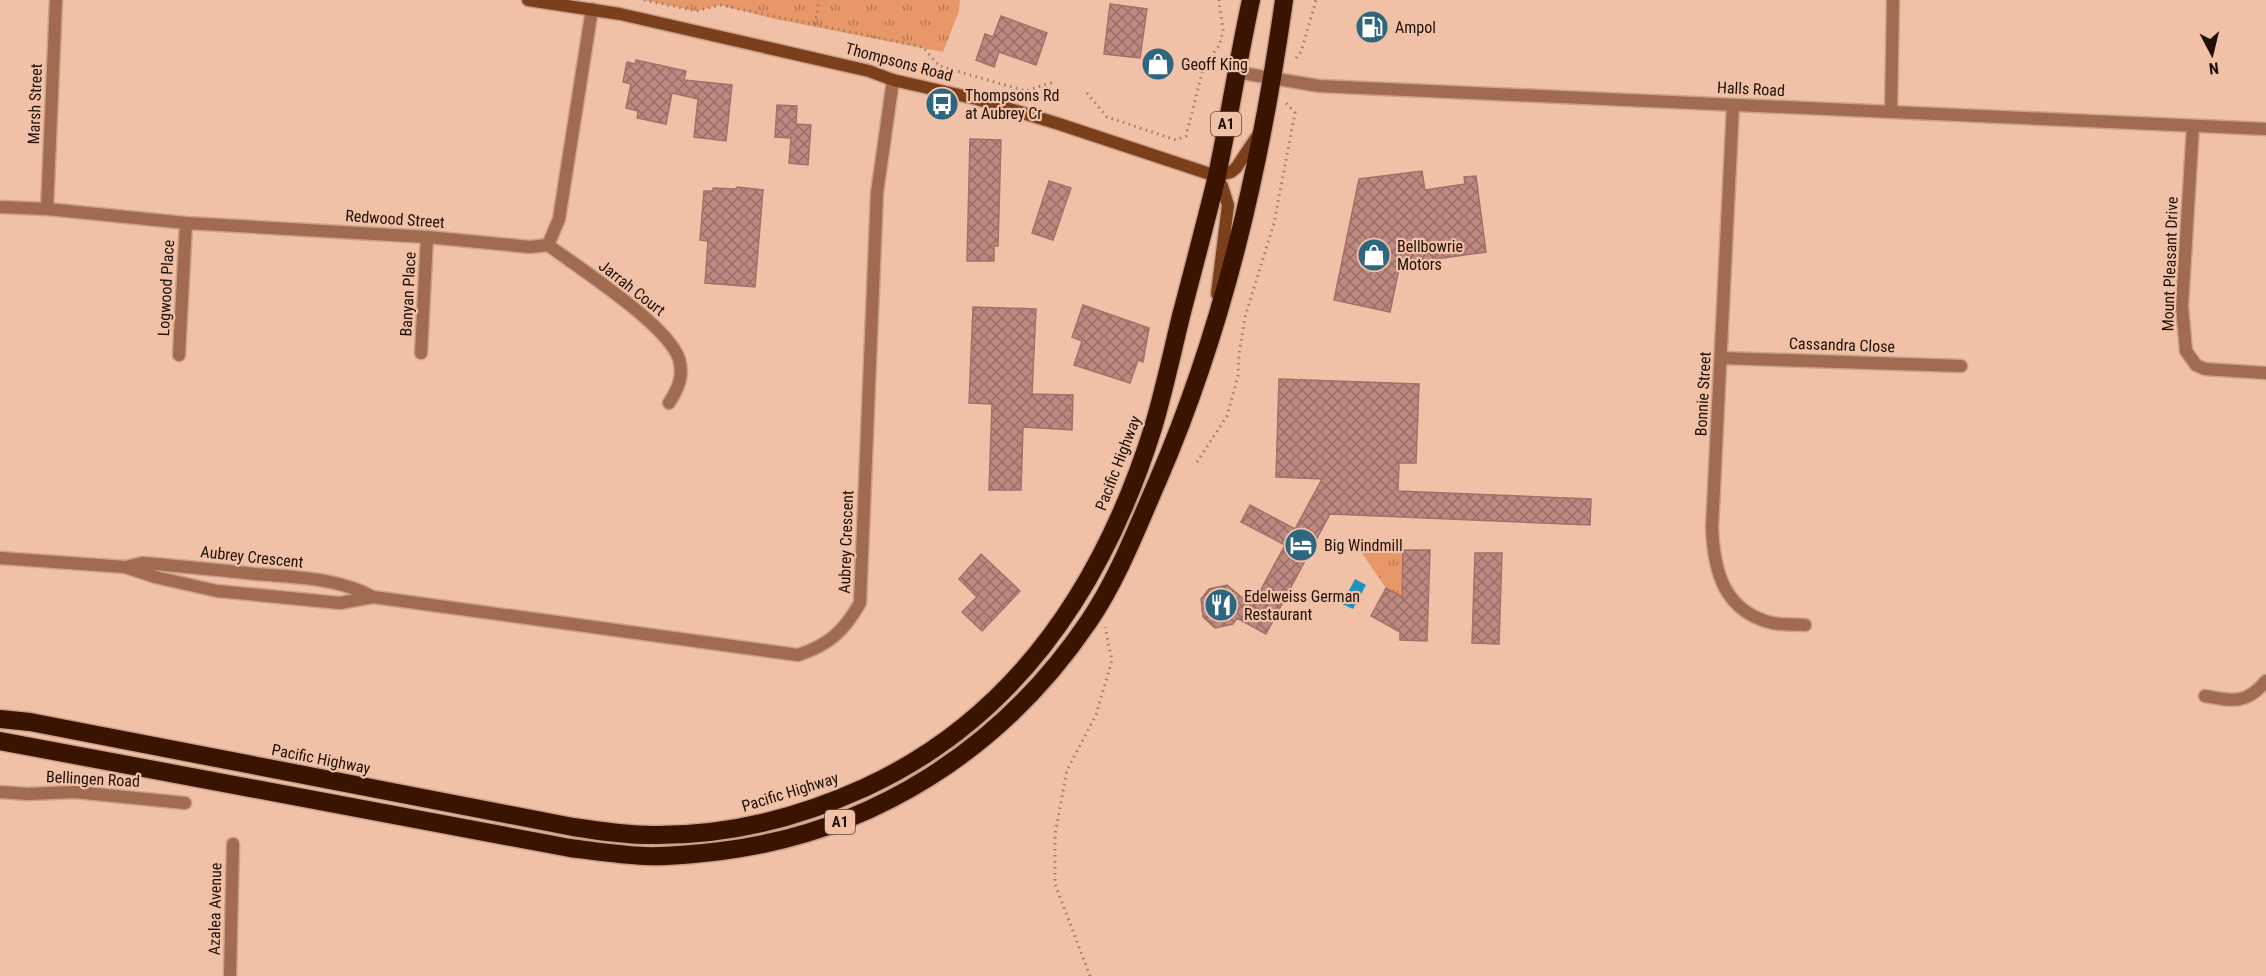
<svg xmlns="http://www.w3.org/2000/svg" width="2266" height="976" font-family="'Roboto Condensed',sans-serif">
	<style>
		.grass { fill: url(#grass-tufts) }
		.water { fill: #1d92be }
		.building { fill: url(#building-cross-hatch); stroke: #a37168; stroke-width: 1.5 }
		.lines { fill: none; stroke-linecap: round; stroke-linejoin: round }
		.street-casing { stroke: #cba18a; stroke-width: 15 }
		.secondary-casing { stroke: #cba18a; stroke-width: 15 }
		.highway-casing { stroke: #cba18a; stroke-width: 21 }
		.path { stroke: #9f7c68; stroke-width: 3; stroke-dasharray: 1.5 4.5; stroke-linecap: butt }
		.street { stroke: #a06b4e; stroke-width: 12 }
		.secondary { stroke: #7b401b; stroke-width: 12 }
		.highway { stroke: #3a1400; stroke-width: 18 }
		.labels { text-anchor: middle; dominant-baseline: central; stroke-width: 4.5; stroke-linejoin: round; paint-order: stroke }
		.shield { fill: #f1c1a7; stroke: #5f4537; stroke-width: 1.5 }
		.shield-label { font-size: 15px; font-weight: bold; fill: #201007 }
		.poi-label { font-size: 16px; fill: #201007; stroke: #f1c1a7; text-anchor: start }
		.street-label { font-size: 16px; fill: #201007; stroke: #f1c1a7 }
	</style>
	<defs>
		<pattern id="grass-tufts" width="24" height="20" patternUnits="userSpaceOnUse" patternTransform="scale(1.5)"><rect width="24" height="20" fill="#e89769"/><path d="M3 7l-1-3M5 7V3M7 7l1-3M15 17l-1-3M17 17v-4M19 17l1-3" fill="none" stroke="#bc7a54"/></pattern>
		<pattern id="building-cross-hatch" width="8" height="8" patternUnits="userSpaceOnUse" patternTransform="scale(1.5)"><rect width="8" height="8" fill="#bc8880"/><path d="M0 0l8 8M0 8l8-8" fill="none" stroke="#986e67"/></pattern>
	</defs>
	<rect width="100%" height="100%" fill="#f1c1a7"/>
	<path class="grass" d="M 644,0 L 960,0 L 959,11 L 943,52 L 775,19 L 720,5 L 696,11 Z
		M 1359,549 L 1403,550 L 1401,606 L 1394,602 L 1398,595 L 1386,588 Z"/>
	<path class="water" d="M 1355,579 L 1366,585 L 1353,609 L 1342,604 Z"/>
	<path class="building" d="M 1110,4 L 1147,9 L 1140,58 L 1104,54 Z
		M 1001,16 L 1047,33 L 1036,65 L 999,52 L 994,67 L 976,60 L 985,34 L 993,37 Z
		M 636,60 L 686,71 L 684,80 L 732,85 L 726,141 L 694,137 L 698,99 L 672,93 L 666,124 L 637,118 L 638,111 L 626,108 L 631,84 L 623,82 L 627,62 L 635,64 Z
		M 777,105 L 797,106 L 796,124 L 811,125 L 808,165 L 789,163 L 791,138 L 775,137 Z
		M 970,139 L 1001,140 L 998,246 L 994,246 L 994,261 L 967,261 Z
		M 1422,171 L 1425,190 L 1465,184 L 1464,177 L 1476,176 L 1486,252 L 1400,264 L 1390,312 L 1334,300 L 1359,179 Z
		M 1049,181 L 1071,188 L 1053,240 L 1032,233 Z
		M 737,187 L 763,190 L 755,287 L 705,283 L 708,241 L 700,240 L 704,191 L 713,191 L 713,188 L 736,189 Z
		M 1083,305 L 1149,328 L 1143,362 L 1138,360 L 1130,383 L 1074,365 L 1082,341 L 1072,337 Z
		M 973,307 L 1036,309 L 1032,394 L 1073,395 L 1072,430 L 1023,427 L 1021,490 L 989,490 L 992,404 L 969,403 Z
		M 1279,379 L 1419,384 L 1416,463 L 1399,463 L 1398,491 L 1591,499 L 1590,525 L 1330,514 L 1266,634 L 1237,618 L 1233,624 L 1215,628 L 1203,617 L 1201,599 L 1209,589 L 1227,585 L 1252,606 L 1285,545 L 1241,522 L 1250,505 L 1295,529 L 1322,479 L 1276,477 Z
		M 1403,550 L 1430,550 L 1427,641 L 1400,640 L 1400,632 L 1371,616 L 1386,588 L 1402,597 Z
		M 1475,553 L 1502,553 L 1499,644 L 1472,643 Z
		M 981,554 L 1020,591 L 982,631 L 962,612 L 977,597 L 959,579 Z"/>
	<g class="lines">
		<defs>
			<path id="street" d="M 1236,72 L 1319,86 L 2266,129
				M 1733,105 L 1712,528 C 1714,572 1724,611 1772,623 C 1783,625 1795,624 1805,625
				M 1891,112 L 1893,0
				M 2193,126 L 2182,306 L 2186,351 L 2196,365 L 2205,369 L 2266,373
				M 0,207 L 47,209 L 186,223 L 427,237 L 530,247 L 548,245
				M 47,209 L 56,0
				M 548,245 L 559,219 L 592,9
				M 548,245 C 579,268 668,325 679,359 C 684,376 678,389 669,403
				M 421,353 L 427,237
				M 179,355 L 186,223
				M 1722,358 L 1961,366
				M 0,558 L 125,567 L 155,577 L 217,591 L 340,603 L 373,597 L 798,655 C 829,645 844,631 860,603 L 877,193 L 893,80
				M 126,567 L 142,563 C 180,566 218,570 256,574 C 295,577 339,578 373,597
				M 2205,696 C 2232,701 2246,705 2266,681
				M 0,792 L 28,794 L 75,792 L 185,803
				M 230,976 L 233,844"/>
			<path id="secondary" d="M 528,0 L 620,14 L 869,71 L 893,80 L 977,99 L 1059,124 L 1216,176 L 1231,172 L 1236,168 L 1258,135
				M 1216,176 L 1222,186 L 1228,205 L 1217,294"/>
			<path id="highway" d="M 0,719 L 30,722 L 573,827 C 599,831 625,835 652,835 C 725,836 798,818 864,788 C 1017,718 1104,584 1153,428 C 1164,391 1172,353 1181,316 C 1193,270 1205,225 1216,180 C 1229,120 1238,60 1251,0
				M 0,741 L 570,848 C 595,851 620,855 645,856 C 670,857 696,854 721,851 C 874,832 1003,748 1089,621 C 1118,578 1137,528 1158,480 C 1224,327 1261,165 1284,0"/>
		</defs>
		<use href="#street" class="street-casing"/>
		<use href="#secondary" class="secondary-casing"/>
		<use href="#highway" class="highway-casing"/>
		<path class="path" d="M 644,0 L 696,11 L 720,5 L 923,47 L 939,66 L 1026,91 L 1050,83 L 1056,83
			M 815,24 L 819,0
			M 1296,58 L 1301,52 L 1316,0
			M 1087,93 L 1107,117 L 1176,140 L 1186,136 L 1204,65 L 1219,46 L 1221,39 L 1223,30 L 1219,0
			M 1197,462 L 1227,416 L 1238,376 L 1239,355 L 1245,317 L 1274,223 L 1295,113 L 1286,103
			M 1090,976 L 1055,884 L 1055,835 L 1067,770 L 1096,715 L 1112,660 L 1105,627"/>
		<use href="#street" class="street"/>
		<use href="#secondary" class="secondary"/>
		<use href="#highway" class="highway"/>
	</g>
	<defs>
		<symbol id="fuel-disc" viewBox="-11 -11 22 22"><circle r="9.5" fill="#2c667f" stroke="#f1c1a7"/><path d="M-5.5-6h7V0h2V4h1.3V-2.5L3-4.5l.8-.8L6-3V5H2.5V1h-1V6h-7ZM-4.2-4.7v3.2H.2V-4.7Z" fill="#fff"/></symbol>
		<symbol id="shop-disc" viewBox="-11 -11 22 22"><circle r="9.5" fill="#2c667f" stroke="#f1c1a7"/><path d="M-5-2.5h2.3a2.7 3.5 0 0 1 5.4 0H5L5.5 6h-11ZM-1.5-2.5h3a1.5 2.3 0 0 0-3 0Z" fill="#fff"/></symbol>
		<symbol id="bus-disc" viewBox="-11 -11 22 22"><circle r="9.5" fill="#2c667f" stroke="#f1c1a7"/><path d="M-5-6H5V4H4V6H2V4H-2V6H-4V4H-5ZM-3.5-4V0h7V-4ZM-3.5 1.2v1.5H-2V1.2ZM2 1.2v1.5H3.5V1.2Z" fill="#fff"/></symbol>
		<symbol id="hotel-disc" viewBox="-11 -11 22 22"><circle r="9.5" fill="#2c667f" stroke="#f1c1a7"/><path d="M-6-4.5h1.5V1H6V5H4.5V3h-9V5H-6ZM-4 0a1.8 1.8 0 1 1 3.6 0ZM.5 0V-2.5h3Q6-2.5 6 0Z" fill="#fff"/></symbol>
		<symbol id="restaurant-disc" viewBox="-11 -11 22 22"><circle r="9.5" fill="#2c667f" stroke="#f1c1a7"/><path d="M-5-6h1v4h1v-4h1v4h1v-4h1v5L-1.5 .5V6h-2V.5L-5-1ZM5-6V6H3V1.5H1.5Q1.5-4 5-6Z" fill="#fff"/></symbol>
	</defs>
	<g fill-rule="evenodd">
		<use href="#fuel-disc" x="1353" y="8" width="38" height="38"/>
		<use href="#shop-disc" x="1139" y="45" width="38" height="38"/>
		<use href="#bus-disc" x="923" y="85" width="38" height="38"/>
		<use href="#shop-disc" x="1355" y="236" width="38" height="38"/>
		<use href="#hotel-disc" x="1282" y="526" width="38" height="38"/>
		<use href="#restaurant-disc" x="1202" y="586" width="38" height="38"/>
	</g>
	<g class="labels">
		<g class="shield">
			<rect x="1211" y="112" width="30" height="24" rx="4.5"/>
			<rect x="825" y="810" width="30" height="24" rx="4.5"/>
		</g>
		<g class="shield-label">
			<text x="1226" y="124">A1</text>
			<text x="840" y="822">A1</text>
		</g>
		<g class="poi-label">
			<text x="1395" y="27">Ampol</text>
			<text x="1181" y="64">Geoff King</text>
			<text x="965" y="95">Thompsons Rd<tspan x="965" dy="18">at Aubrey Cr</tspan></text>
			<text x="1397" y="246">Bellbowrie<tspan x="1397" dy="18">Motors</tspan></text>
			<text x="1324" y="545">Big Windmill</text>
			<text x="1244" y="596">Edelweiss German<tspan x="1244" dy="18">Restaurant</tspan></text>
		</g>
		<g class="street-label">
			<text transform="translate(899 62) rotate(15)">Thompsons Road</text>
			<text transform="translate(1751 89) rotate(3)">Halls Road</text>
			<text transform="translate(35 104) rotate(-88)">Marsh Street</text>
			<text transform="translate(395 219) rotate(4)">Redwood Street</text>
			<text transform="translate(2170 264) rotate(-88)">Mount Pleasant Drive</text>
			<text transform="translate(166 288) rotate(-87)">Logwood Place</text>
			<text transform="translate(632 288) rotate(38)">Jarrah Court</text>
			<text transform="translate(408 294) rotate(-87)">Banyan Place</text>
			<text transform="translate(1842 345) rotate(2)">Cassandra Close</text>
			<text transform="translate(1703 394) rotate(-87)">Bonnie Street</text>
			<text transform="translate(1118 463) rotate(-69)">Pacific Highway</text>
			<text transform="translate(846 542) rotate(-88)">Aubrey Crescent</text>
			<text transform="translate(252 557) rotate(6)">Aubrey Crescent</text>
			<text transform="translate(321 759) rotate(11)">Pacific Highway</text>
			<text transform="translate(93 779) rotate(3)">Bellingen Road</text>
			<text transform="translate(790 792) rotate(-17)">Pacific Highway</text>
			<text transform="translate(215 909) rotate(-89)">Azalea Avenue</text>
		</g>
	</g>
	<g transform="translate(2212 54) rotate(173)" stroke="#f1c1a7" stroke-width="4.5" paint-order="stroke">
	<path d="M0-4.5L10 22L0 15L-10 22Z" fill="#201007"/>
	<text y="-9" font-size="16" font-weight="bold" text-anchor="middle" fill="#201007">N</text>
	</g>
</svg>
